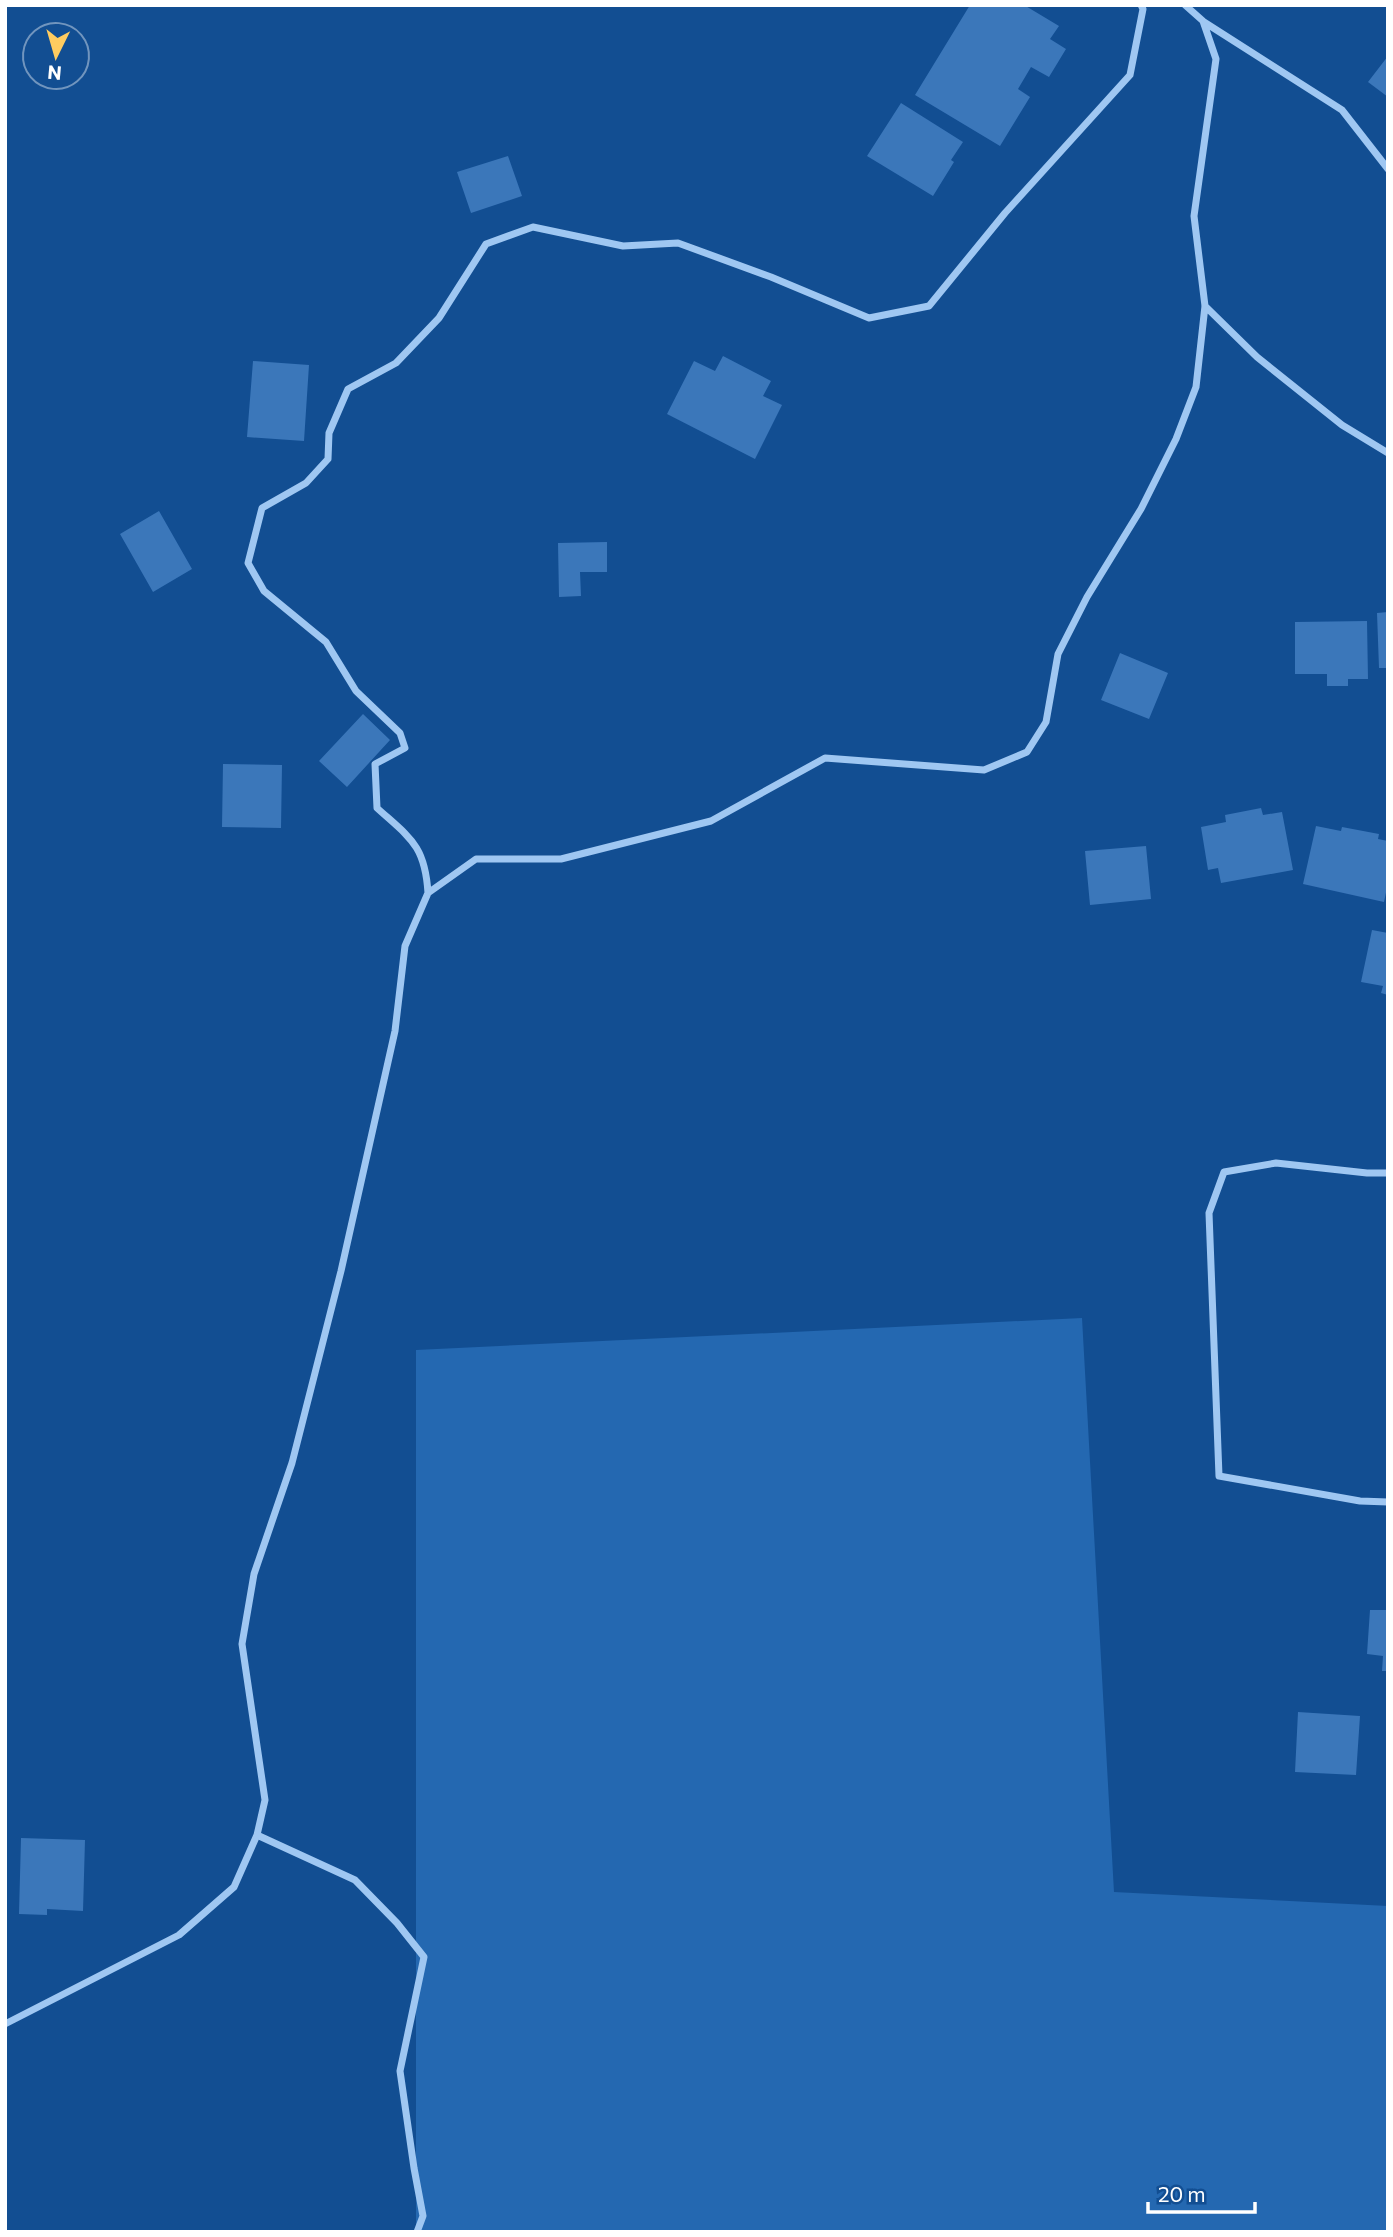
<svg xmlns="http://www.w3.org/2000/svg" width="1393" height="2237" font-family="Commissioner,sans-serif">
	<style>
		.green { fill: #2468b1 }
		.building { fill: #3b77ba }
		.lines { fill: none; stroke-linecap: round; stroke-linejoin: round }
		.minor { stroke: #9fc7f2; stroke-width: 7 }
	</style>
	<rect width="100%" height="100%" fill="#124e92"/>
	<path class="green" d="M 1082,1318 L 1114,1892 L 1388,1906 L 1388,2232 L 416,2232 L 416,1350 Z"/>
	<path class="building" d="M 970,5 L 1024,5 L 1059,26 L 1050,39 L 1066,49 L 1049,77 L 1031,67 L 1018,89 L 1030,97 L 1000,146 L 915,95 Z
		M 1388,56 L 1388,97 L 1368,82 Z
		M 901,103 L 963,142 L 951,160 L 954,162 L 933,196 L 867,156 Z
		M 508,156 L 522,196 L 471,213 L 457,172 Z
		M 723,356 L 771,381 L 763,396 L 782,405 L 755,459 L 667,414 L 694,361 L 715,371 Z
		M 253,361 L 309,365 L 304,441 L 247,437 Z
		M 159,511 L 192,569 L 153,592 L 120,534 Z
		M 607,542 L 607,572 L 580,572 L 581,596 L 559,597 L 558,543 Z
		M 1388,612 L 1388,668 L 1379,668 L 1377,613 Z
		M 1367,621 L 1368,679 L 1348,679 L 1348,686 L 1327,686 L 1327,674 L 1295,674 L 1295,622 Z
		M 1120,653 L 1168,673 L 1149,719 L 1101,700 Z
		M 363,714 L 390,740 L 347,787 L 319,761 Z
		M 223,764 L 282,765 L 281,828 L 222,827 Z
		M 1261,808 L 1263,815 L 1282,812 L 1293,870 L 1221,883 L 1218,868 L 1208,870 L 1201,827 L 1226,822 L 1225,815 Z
		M 1316,826 L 1341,831 L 1342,827 L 1379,834 L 1378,839 L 1388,841 L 1388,883 L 1384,902 L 1303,884 Z
		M 1146,846 L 1151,899 L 1090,905 L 1085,851 Z
		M 1372,930 L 1388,933 L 1388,995 L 1381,993 L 1383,986 L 1361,982 Z
		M 1370,1610 L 1388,1610 L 1388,1671 L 1382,1671 L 1383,1656 L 1367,1654 Z
		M 1298,1712 L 1360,1716 L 1356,1775 L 1295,1772 Z
		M 21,1838 L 85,1840 L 83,1911 L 47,1909 L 47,1915 L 19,1914 Z"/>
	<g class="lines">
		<path class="minor" d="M 1204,22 L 1342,110 L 1388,169
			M 1205,306 L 1257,357 L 1342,425 L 1388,453
			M 428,893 C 425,845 410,838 377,808 L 375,764 L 405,748 L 400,733 L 356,691 L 326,642 L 264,591 L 248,563 L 262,508 L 306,483 L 328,459 L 329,433 L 348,389 L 396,363 L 439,318 L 486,244 L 533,227 L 623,246 L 678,243 L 771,277 L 869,318 L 929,306 L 1005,213 L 1130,75 L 1143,9 L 1141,5
			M 1388,1173 L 1367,1173 L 1276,1163 L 1224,1172 L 1209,1213 L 1219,1476 L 1360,1501 L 1388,1502
			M 257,1835 L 355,1880 L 397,1923 L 424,1957 L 400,2071 L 414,2168 L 423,2216 L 417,2232
			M 5,2024 L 179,1935 L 234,1887 L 257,1835 L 265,1800 L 242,1644 L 254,1574 L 292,1463 L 341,1271 L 395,1031 L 405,946 L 428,893 L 476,859 L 561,859 L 711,821 L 825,758 L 984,770 L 1027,752 L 1046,722 L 1058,654 L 1087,597 L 1141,509 L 1176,439 L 1196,387 L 1205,306 L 1194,216 L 1216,59 L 1203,21 L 1185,5"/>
	</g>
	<rect width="1393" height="2237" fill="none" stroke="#ffffff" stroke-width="14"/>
	<g transform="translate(56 56) rotate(185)"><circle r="33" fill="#124e92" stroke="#7195be" stroke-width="2"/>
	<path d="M0-5L12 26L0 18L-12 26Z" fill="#ffcc60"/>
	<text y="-10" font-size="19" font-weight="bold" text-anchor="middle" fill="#ffffff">N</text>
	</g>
	<path d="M1148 2202v10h107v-10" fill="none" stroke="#ffffff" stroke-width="3.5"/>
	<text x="1158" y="2202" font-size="21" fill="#ffffff" stroke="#124e92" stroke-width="5" paint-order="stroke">20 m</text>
</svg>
